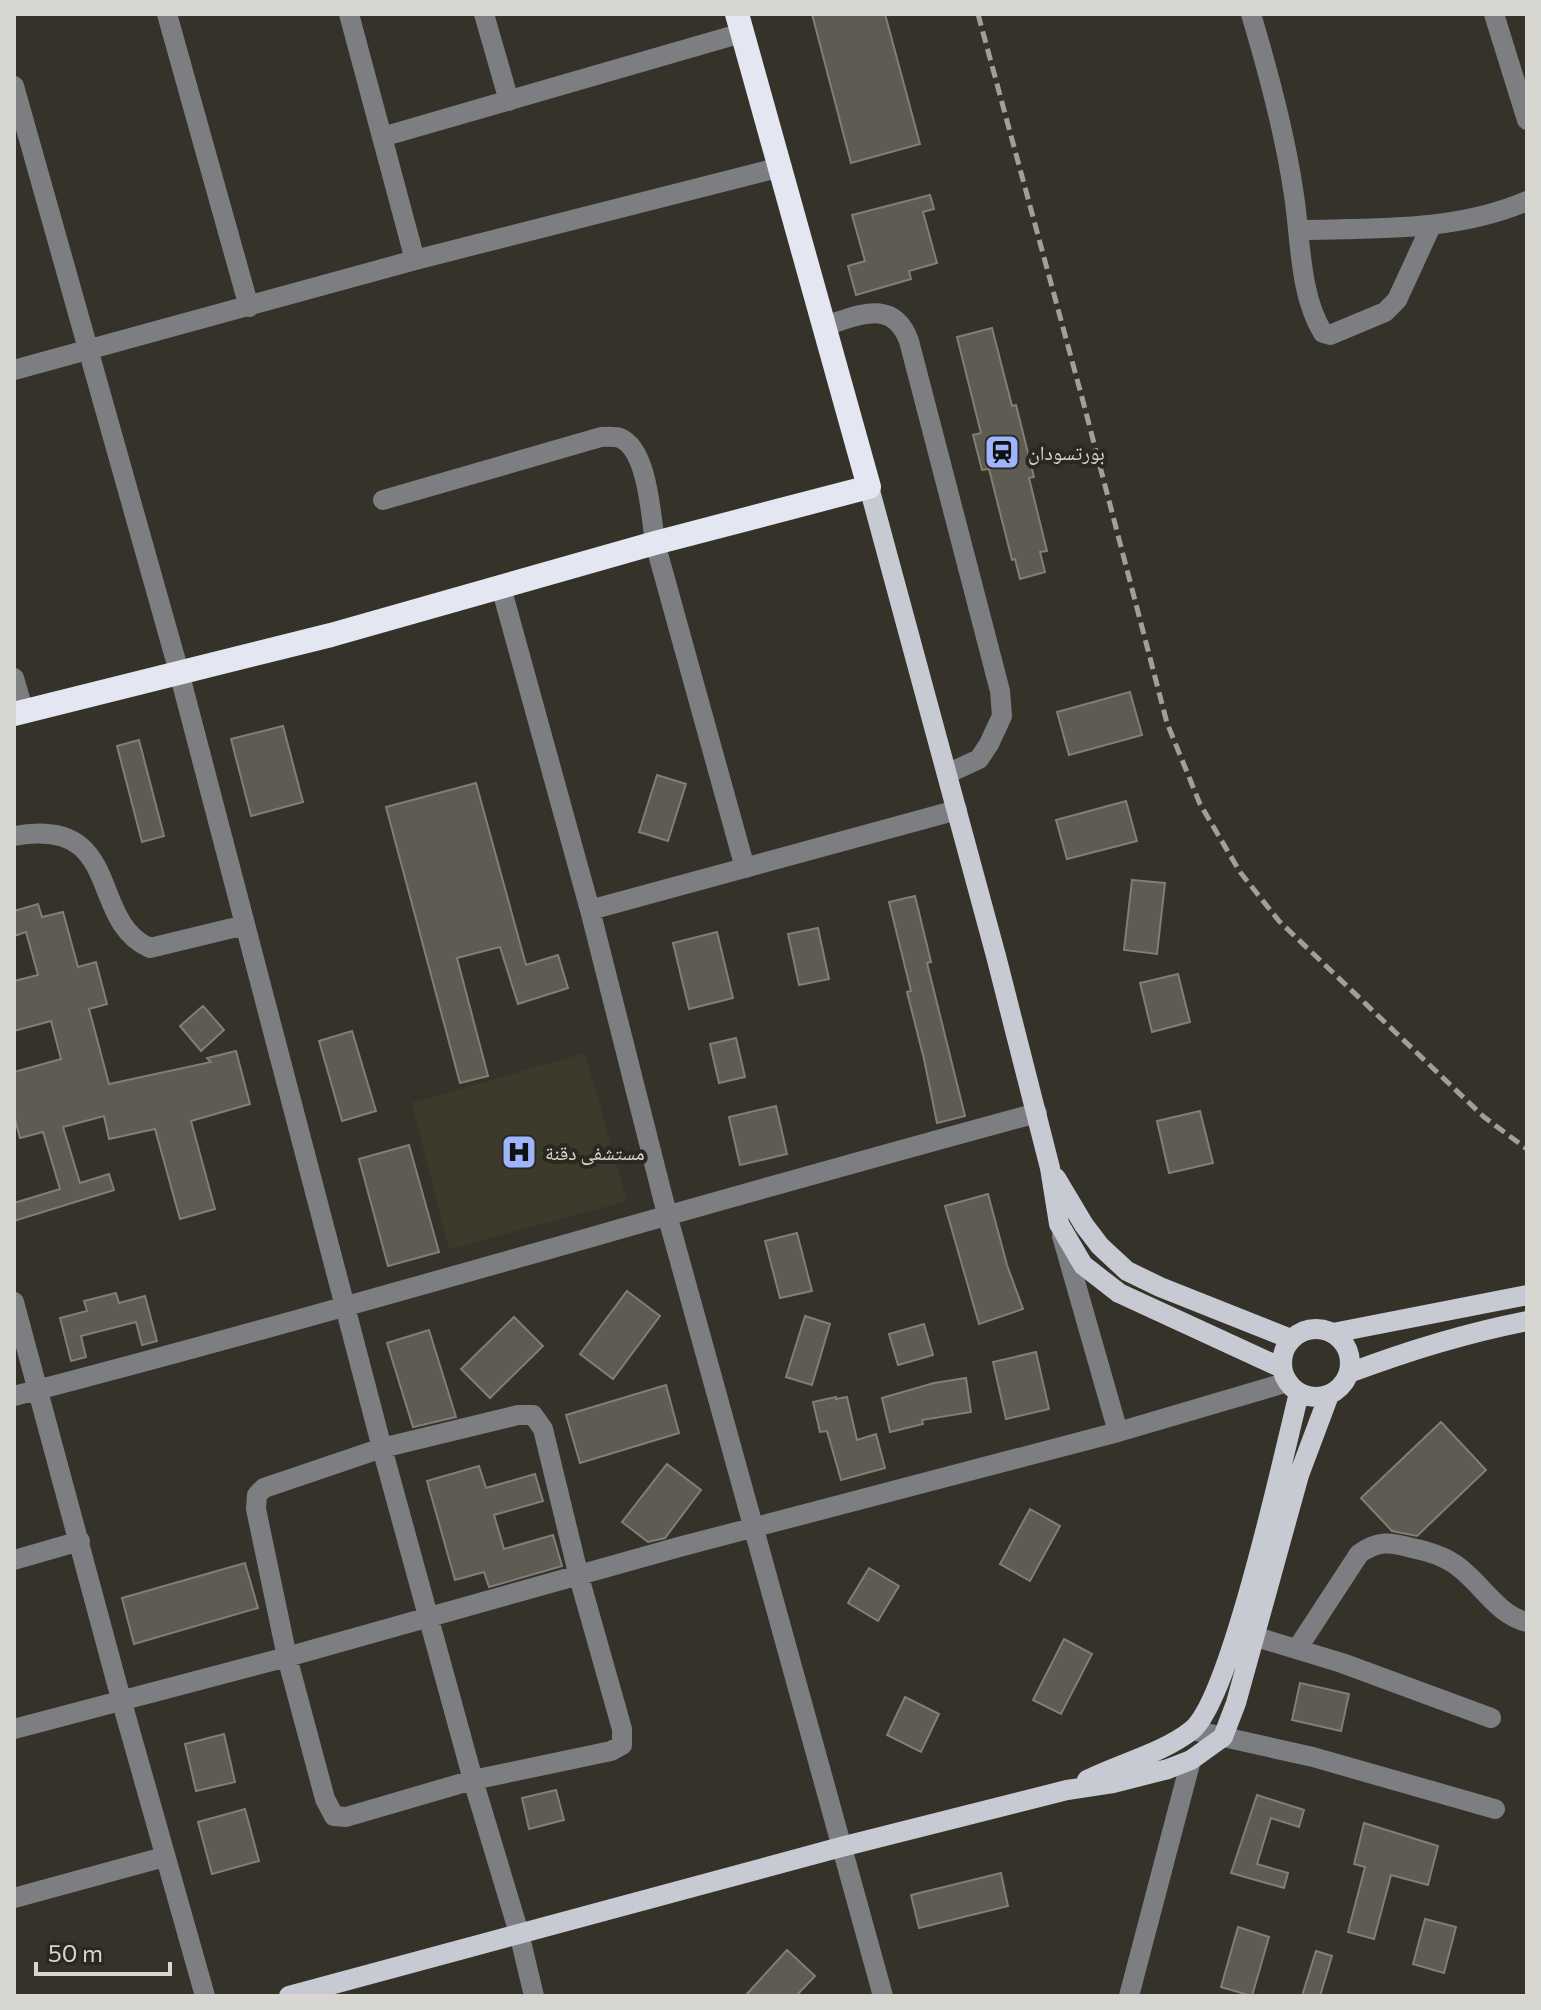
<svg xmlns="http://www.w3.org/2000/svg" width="1541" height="2010" font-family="Commissioner,'Noto Naskh Arabic',sans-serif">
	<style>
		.built { fill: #3e3a2b }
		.building { fill: #5d5b52; stroke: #817e75; stroke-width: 2 }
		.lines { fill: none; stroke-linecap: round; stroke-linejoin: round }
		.minor { stroke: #7d7e82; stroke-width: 20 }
		.major { stroke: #c7cad2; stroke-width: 20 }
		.highway { stroke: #e4e7f2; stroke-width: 24 }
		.rail { stroke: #a19f99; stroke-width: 5; stroke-dasharray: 12 6; stroke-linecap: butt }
		.labels { text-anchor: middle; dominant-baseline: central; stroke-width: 8; stroke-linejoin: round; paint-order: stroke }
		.poi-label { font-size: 20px; fill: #d8d6d1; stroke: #2b2820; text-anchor: start }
	</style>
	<rect width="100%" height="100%" fill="#35322a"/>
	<path class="built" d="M 585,1053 L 627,1201 L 449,1249 L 412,1103 Z"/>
	<path class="building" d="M 812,14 L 885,14 L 920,144 L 851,163 Z
		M 930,195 L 934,209 L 923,212 L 937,263 L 909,271 L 911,279 L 856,295 L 848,266 L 865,261 L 852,215 Z
		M 992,328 L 1012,406 L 1016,405 L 1034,477 L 1029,478 L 1047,551 L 1040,552 L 1045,572 L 1020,579 L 1015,559 L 1012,560 L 989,469 L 982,470 L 973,435 L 981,433 L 957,337 Z
		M 1130,692 L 1142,735 L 1069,755 L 1057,712 Z
		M 283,726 L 303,802 L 251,816 L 231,739 Z
		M 139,740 L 164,836 L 142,842 L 117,746 Z
		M 657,775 L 686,784 L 668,841 L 639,832 Z
		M 476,783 L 526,965 L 558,955 L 568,988 L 518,1004 L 500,947 L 457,958 L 488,1076 L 460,1083 L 386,807 Z
		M 1126,801 L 1137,841 L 1067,859 L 1056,820 Z
		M 1132,880 L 1165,883 L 1157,954 L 1124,950 Z
		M 915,896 L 931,962 L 927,963 L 965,1116 L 937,1123 L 924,1059 L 907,992 L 911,991 L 889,902 Z
		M 38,904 L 42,917 L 63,912 L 78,967 L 96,962 L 107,1004 L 89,1009 L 109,1084 L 211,1062 L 207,1058 L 236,1051 L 250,1104 L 191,1121 L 215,1209 L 180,1219 L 155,1129 L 109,1139 L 104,1116 L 63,1127 L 80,1183 L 109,1174 L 114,1190 L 14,1221 L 14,1203 L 60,1189 L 43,1132 L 20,1138 L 14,1115 L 14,1072 L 61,1059 L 51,1021 L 14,1031 L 14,981 L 38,975 L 26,932 L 14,936 L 14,911 Z
		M 818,928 L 829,979 L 799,985 L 788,934 Z
		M 717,932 L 733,998 L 689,1009 L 673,943 Z
		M 1178,974 L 1190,1022 L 1152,1032 L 1140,983 Z
		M 203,1006 L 224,1030 L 201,1051 L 180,1026 Z
		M 352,1031 L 376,1111 L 342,1121 L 319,1041 Z
		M 736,1038 L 745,1077 L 719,1083 L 710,1044 Z
		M 776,1106 L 787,1154 L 740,1165 L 729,1117 Z
		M 1200,1111 L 1213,1163 L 1169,1173 L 1157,1121 Z
		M 409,1145 L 439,1252 L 388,1266 L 359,1159 Z
		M 988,1194 L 1007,1265 L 1023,1309 L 979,1324 L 945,1206 Z
		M 797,1233 L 812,1291 L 780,1298 L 765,1241 Z
		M 627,1291 L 660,1316 L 613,1379 L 580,1354 Z
		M 116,1293 L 119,1303 L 145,1296 L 157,1341 L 142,1345 L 136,1322 L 81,1336 L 86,1357 L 71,1361 L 60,1318 L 87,1311 L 84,1301 Z
		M 805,1316 L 830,1324 L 812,1385 L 786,1377 Z
		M 514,1317 L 543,1346 L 490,1398 L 461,1369 Z
		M 924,1324 L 933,1355 L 898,1365 L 889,1334 Z
		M 429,1330 L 456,1417 L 413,1427 L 387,1343 Z
		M 1036,1352 L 1049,1409 L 1006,1419 L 993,1362 Z
		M 966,1378 L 971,1412 L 922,1420 L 923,1424 L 890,1432 L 882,1398 L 934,1383 Z
		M 666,1385 L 679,1433 L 580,1463 L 566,1415 Z
		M 836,1397 L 836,1399 L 847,1397 L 857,1440 L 876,1434 L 885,1468 L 841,1480 L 827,1431 L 820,1432 L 813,1402 Z
		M 1441,1422 L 1486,1470 L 1417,1536 L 1392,1531 L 1361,1498 Z
		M 667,1464 L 701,1490 L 665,1538 L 648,1542 L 622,1522 Z
		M 479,1466 L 486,1488 L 535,1474 L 543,1501 L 494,1515 L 504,1549 L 553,1535 L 562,1566 L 489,1587 L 484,1572 L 455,1580 L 427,1481 Z
		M 1030,1509 L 1060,1526 L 1030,1581 L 1000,1564 Z
		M 245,1563 L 258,1608 L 134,1644 L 122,1598 Z
		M 869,1568 L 899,1586 L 878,1621 L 848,1603 Z
		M 1064,1639 L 1092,1654 L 1061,1714 L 1033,1700 Z
		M 1300,1683 L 1349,1694 L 1341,1731 L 1292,1720 Z
		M 905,1697 L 939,1714 L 921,1752 L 887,1735 Z
		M 224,1734 L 235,1782 L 196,1791 L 185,1744 Z
		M 556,1790 L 564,1820 L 529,1829 L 522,1798 Z
		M 1257,1795 L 1304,1810 L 1299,1827 L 1271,1818 L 1257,1864 L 1288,1873 L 1284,1888 L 1231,1873 Z
		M 245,1809 L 259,1861 L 212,1874 L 198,1822 Z
		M 1364,1823 L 1438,1846 L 1428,1885 L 1391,1875 L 1374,1939 L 1348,1932 L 1365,1867 L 1354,1864 Z
		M 1001,1873 L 1008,1906 L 919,1928 L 911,1895 Z
		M 1425,1919 L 1456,1927 L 1444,1973 L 1413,1964 Z
		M 1238,1927 L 1269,1937 L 1252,1996 L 1221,1987 Z
		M 787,1950 L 815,1976 L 796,1996 L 745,1996 Z
		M 1316,1951 L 1332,1956 L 1320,1996 L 1302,1996 Z"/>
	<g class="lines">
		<path class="minor" d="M 167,14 L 249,307
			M 349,14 L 415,260
			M 484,14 L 509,101
			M 1251,14 C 1268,71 1284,129 1293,189 C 1301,234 1298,292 1323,333 L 1330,335 L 1385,312 L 1397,300 L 1431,226
			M 1494,14 L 1527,120
			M 14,86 L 179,672 L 382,1448 L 473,1780 L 519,1933 L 534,1996
			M 382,137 L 742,33
			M 1298,230 C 1375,228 1455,232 1527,201
			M 824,326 C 858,316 893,297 909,341 L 1000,691 L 1002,716 L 989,744 L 979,759 L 947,774
			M 14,370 L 415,260 L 781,167
			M 383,500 L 601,437 C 607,437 615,436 620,438 C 648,449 651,517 655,543 L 745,868
			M 501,587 L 590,910 L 668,1218 L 883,1996
			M 14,678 L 24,712
			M 14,836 C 125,816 87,921 150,948 L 245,925
			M 590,910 L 957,810
			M 1062,1236 L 1118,1432
			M 14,1302 L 121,1699 L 205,1996
			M 14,1396 C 357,1307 695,1205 1037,1113
			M 518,1415 L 533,1415 L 543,1429 L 579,1577 L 622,1729 L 622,1745 L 611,1751 L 473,1780 L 346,1817 L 334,1816 L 325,1799 L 287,1657 L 256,1509 L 257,1495 L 264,1488 L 382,1448 Z
			M 14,1560 L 80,1541
			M 1240,1632 L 1342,1663 L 1491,1718
			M 1297,1649 L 1359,1554 C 1378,1540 1390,1542 1412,1548 C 1426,1551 1441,1555 1453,1563 C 1480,1580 1496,1615 1527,1622
			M 14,1729 L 287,1657 L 679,1547 L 1118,1432 L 1288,1382
			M 1192,1730 L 1313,1757 L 1495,1809
			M 14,1898 L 164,1857
			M 1129,1996 L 1191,1760"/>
		<path class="major" d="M 869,487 L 996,956 L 1050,1168 L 1059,1224 L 1083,1265 L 1119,1293 L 1282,1368
			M 1056,1178 L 1084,1225 L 1100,1246 L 1127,1271 L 1160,1287 L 1291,1339
			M1282 1363a34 34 0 1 1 68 0a34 34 0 1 1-68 0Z
			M 1333,1333 L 1527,1295
			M 1349,1373 C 1407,1351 1466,1333 1527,1321
			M 1087,1780 C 1121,1763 1163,1753 1192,1730 C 1231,1698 1284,1453 1299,1393
			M 289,1996 L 841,1847 L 1067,1790 L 1113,1783 L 1168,1769 L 1191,1760 L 1223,1737 L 1236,1703 L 1299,1475 L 1329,1395"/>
		<path class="highway" d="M 14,714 L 331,635 L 655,543 L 869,487 L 737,14"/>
		<path class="rail" d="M 978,14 L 1084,405 L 1167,723 L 1200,804 L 1240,872 L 1279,921 L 1484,1117 L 1527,1149"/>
	</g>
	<defs>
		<symbol id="station-square" viewBox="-11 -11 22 22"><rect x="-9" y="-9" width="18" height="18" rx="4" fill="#9eb4fd" stroke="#2b2820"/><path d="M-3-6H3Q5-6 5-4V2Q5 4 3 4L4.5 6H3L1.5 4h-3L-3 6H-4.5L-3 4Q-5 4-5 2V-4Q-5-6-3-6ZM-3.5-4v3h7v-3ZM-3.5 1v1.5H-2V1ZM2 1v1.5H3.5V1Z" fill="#111"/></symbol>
		<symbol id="hospital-square" viewBox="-11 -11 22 22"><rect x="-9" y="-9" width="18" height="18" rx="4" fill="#9eb4fd" stroke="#2b2820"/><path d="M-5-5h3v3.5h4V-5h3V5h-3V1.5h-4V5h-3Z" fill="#111"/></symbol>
	</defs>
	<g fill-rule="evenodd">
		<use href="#station-square" x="982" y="432" width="40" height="40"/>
		<use href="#hospital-square" x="499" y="1132" width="40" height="40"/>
	</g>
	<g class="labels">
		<g class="poi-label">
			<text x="1028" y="452">بورتسودان</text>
			<text x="545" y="1152">مستشفى دقنة</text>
		</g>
	</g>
	<rect width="1541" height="2010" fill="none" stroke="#d8d6d1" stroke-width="32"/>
	<path d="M36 1962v12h134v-12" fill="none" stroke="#d8d6d1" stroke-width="4"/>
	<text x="48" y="1962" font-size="24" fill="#d8d6d1" stroke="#2b2820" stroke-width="6" paint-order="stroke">50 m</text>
</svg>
